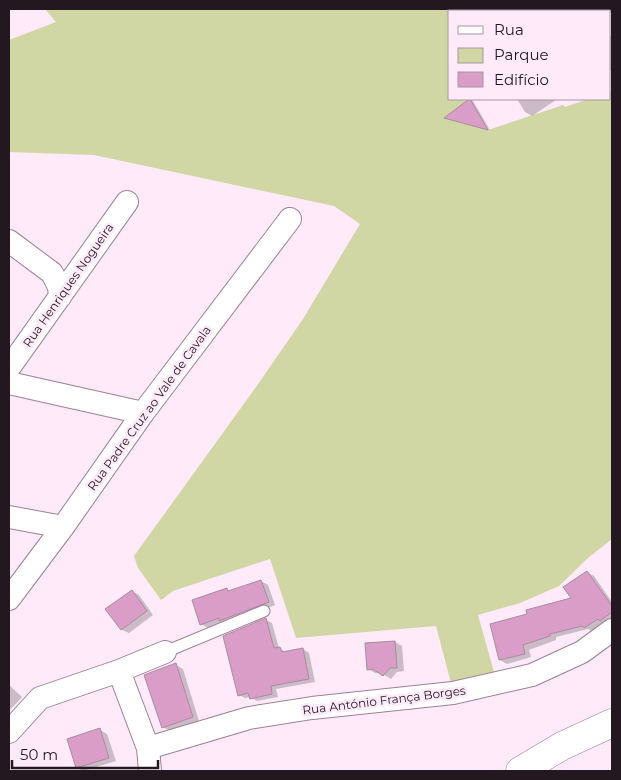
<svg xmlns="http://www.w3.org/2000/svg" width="621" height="780" font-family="Montserrat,sans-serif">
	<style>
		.green { fill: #d1d7a4 }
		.shadow { fill: #0003 }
		.building { fill: #d99dc8; stroke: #aa8ba0 }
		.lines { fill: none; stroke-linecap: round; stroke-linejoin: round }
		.lane-casing { stroke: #9f8096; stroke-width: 13 }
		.street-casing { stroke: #9f8096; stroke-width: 24 }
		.secondary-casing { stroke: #9f8096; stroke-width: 29 }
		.lane { stroke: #fff; stroke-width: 11 }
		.street { stroke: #fff; stroke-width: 22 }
		.secondary { stroke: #fff; stroke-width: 28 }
		.labels { text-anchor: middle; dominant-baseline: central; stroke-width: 5; stroke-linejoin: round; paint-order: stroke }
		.street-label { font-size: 12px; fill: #241820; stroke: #feeaf8 }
	</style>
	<rect width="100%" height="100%" fill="#feeaf8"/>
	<path class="green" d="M 45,9 L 579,9 L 576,11 L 450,11 L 450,99 L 469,99 L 445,118 L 488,130 L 563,105 L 565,107 L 588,99 L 610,99 L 610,91 L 612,90 L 612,539 L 588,558 L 559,586 L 520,603 L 478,615 L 494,672 L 451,683 L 436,626 L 296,638 L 270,559 L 173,591 L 161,600 L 138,568 L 134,556 L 256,387 L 303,319 L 360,224 L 334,206 L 94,155 L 9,152 L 9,40 L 56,22 Z"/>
	<path class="shadow" d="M 612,35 L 612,70 L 610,71 L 610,36 Z
		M 470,99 L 473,101 L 490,130 L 447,118 Z
		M 517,99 L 554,99 L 556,100 L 532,116 L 525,112 Z
		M 587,572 L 594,576 L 612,602 L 612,620 L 592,631 L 588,629 L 556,637 L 556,640 L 529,650 L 531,657 L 507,664 L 500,660 L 492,625 L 528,615 L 573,599 Z
		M 261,581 L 268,585 L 275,605 L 227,625 L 224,622 L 208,628 L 201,624 L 227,590 L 230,592 Z
		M 132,591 L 139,595 L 153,615 L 129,633 L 122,630 Z
		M 266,620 L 272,623 L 279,648 L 286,652 L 303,649 L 309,653 L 315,682 L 276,689 L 278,697 L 257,701 L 250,697 L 245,698 L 239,695 Z
		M 395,642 L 402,646 L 404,671 L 397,672 L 391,679 L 381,673 L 375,673 L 368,669 L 366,644 Z
		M 176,665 L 183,669 L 199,721 L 170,731 L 163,727 Z
		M 9,685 L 22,697 L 9,711 Z
		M 100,730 L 107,734 L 116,761 L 83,771 L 77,768 Z"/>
	<path class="building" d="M 469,99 L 470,99 L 488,130 L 444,118 Z
		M 587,571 L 612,606 L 612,612 L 600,621 L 598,619 L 584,628 L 582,626 L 550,634 L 550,636 L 523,645 L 525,654 L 499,660 L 490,624 L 527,614 L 526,610 L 571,598 L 563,587 Z
		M 261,580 L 269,602 L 219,621 L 219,618 L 200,625 L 192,600 L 227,588 L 228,591 Z
		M 132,590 L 147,611 L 121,630 L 105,609 Z
		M 266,618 L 274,648 L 280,647 L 282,652 L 303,648 L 309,679 L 271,686 L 272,694 L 250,699 L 248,693 L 238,696 L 223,636 Z
		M 395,641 L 397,668 L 390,668 L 383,676 L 373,669 L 367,670 L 365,643 Z
		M 176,663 L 193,717 L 162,728 L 144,675 Z
		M 100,728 L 109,758 L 76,768 L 67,739 Z"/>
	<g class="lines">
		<defs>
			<path id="lane" d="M 165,652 L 264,611"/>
			<path id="street" d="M 596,11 L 599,9
				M 9,241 L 52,273 L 59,287 L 60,297
				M 9,368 L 127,202
				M 9,383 L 143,413
				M 9,517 L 63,527
				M 9,599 L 63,527 L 143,413 L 290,219
				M 119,671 L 148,748 L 150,771
				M 9,732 L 40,698 L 119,671 L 165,652
				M 148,748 L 249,718 L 312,708 L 453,693 L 532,675 L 582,652 L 612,630"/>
			<path id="secondary" d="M 520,771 L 562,746 L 612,723"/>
		</defs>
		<use href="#lane" class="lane-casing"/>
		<use href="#street" class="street-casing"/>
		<use href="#secondary" class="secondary-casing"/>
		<use href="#lane" class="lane"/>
		<use href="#street" class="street"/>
		<use href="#secondary" class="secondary"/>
	</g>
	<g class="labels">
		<g class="street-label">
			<text transform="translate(68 285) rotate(-55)">Rua Henriques Nogueira</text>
			<text transform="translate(149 408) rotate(-54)">Rua Padre Cruz ao Vale de Cavala</text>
			<text transform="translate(384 700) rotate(-7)">Rua António França Borges</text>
		</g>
	</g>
	<rect width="621" height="780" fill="none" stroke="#241820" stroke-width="20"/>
	<rect x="448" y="10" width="162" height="90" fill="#feeaf8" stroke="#a796a2"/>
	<rect x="458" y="26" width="25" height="8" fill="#ffffff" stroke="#a796a2"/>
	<text x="494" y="35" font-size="15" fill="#241820">Rua</text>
	<rect x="458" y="48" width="25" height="15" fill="#d1d7a4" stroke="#a796a2"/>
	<text x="494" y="60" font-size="15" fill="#241820">Parque</text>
	<rect x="458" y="72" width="25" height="15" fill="#d99dc8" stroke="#a796a2"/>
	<text x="494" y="85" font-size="15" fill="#241820">Edifício</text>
	<path d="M12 760v8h146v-8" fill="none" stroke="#241820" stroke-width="2.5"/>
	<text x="20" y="760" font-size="15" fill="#241820" stroke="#feeaf8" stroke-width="4" paint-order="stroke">50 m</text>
</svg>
